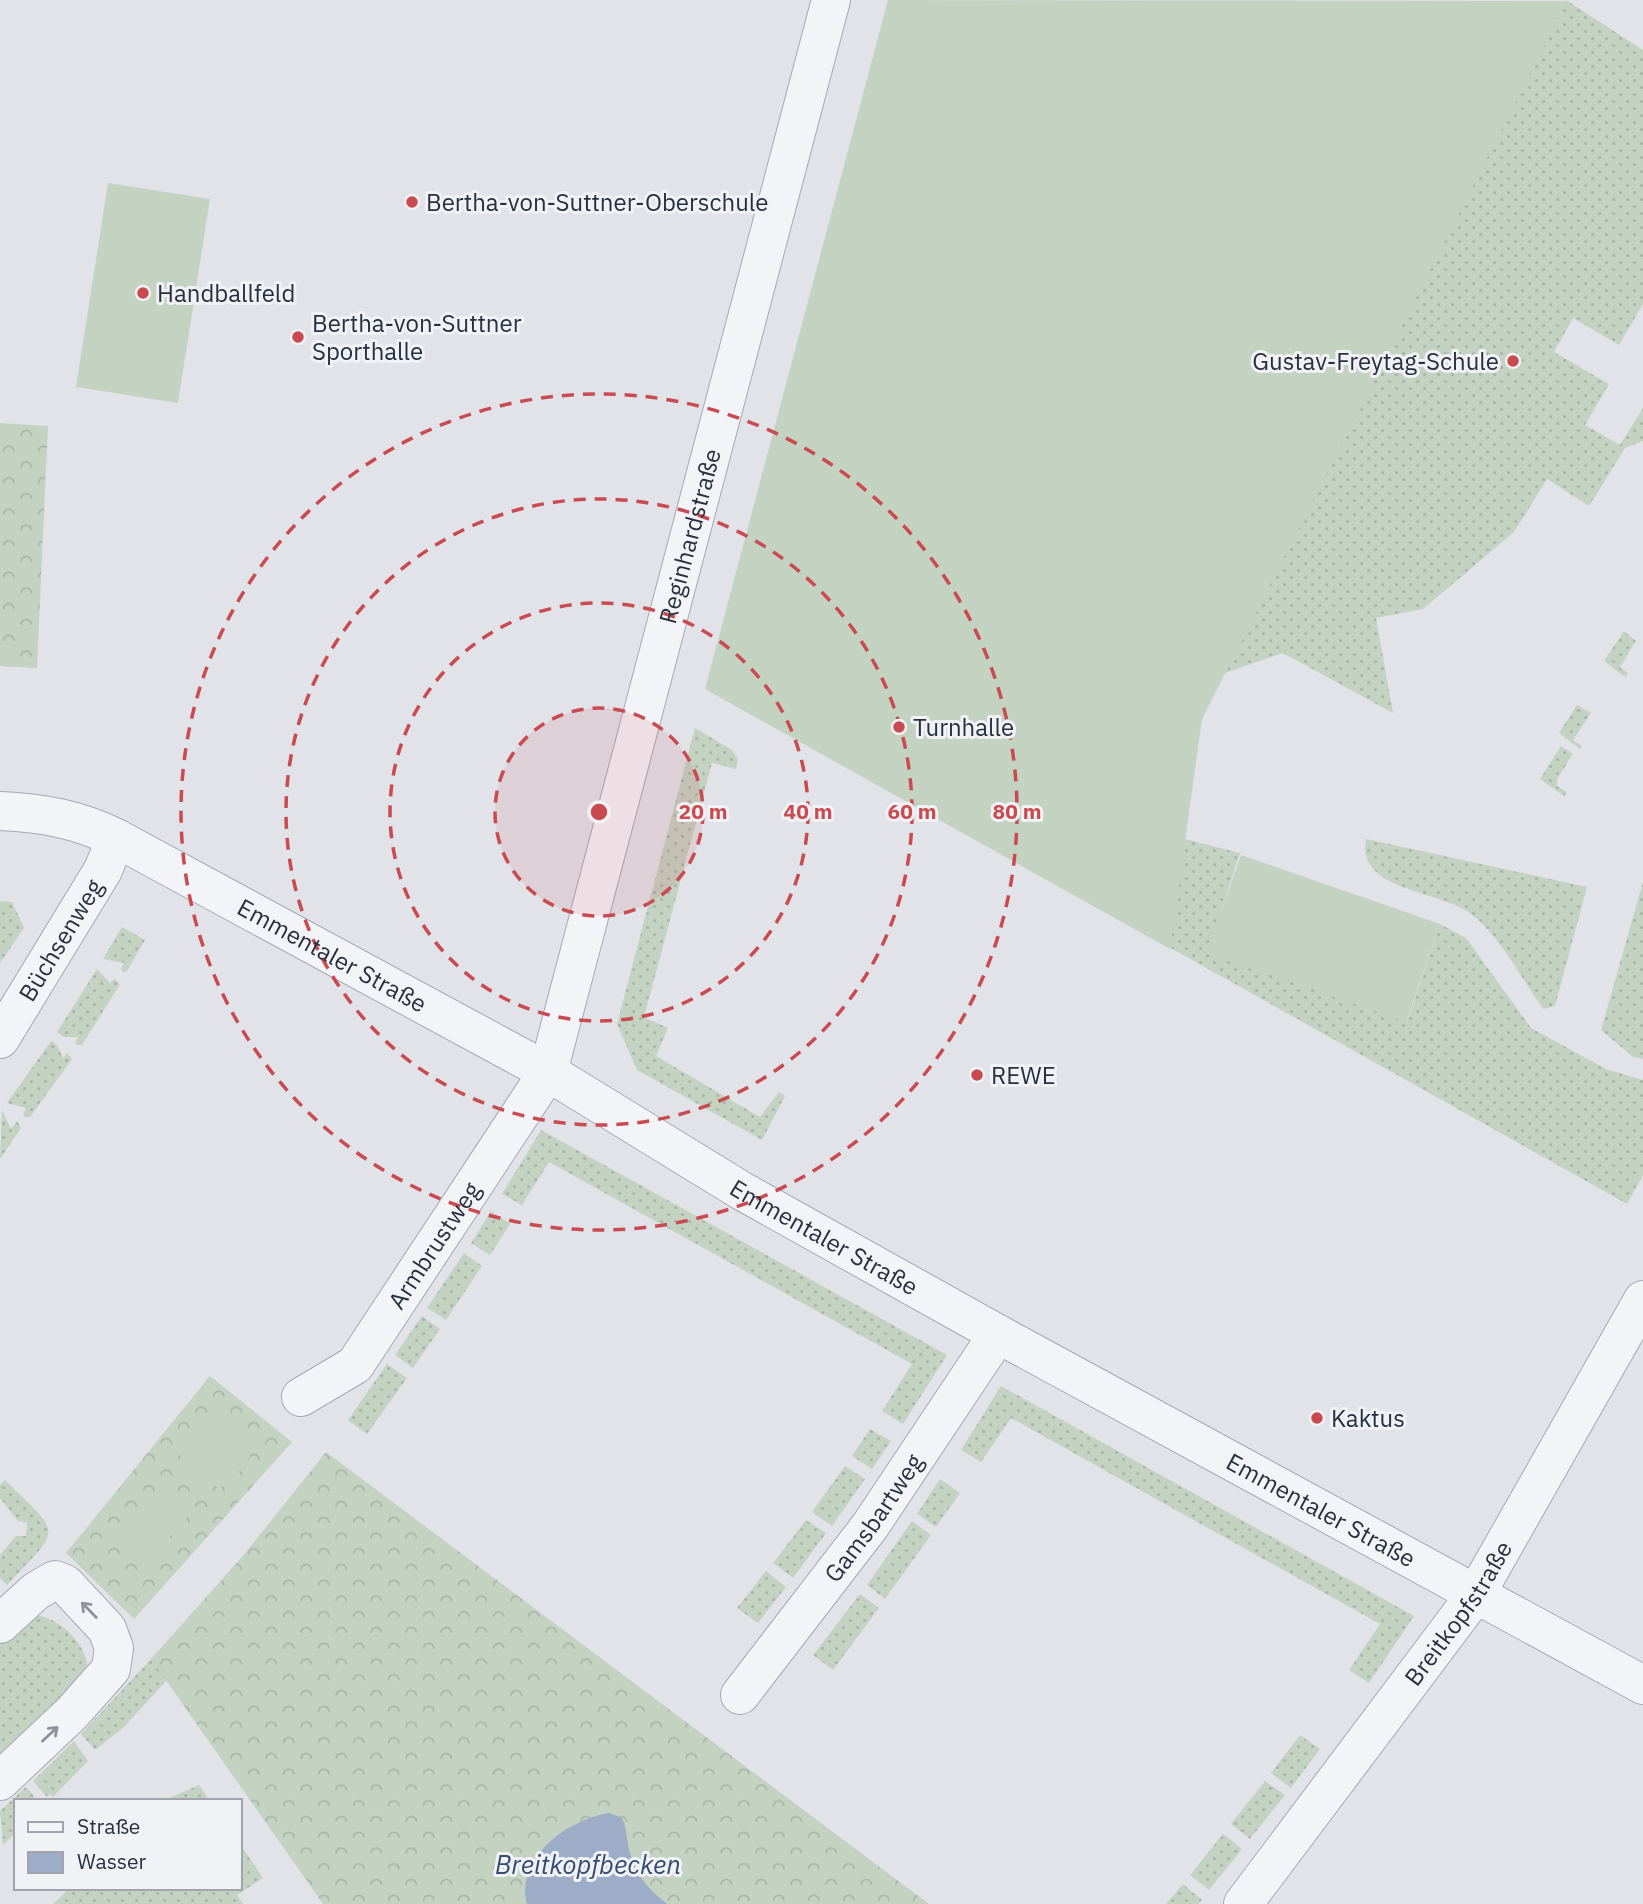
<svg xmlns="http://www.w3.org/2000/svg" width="1643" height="1904" font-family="'IBM Plex Sans',sans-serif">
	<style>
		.grass { fill: url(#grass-dots) }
		.forest { fill: url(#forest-crowns) }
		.pitch { fill: #c4d2c2 }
		.water { fill: #9dadc7 }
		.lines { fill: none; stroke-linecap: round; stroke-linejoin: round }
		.minor-casing { stroke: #a6a9b3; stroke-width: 40 }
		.minor { stroke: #f3f4f7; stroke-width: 38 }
		.oneway { stroke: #8e929c }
		.ring { fill: none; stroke: #c94b4f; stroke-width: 3.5; stroke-dasharray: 12 9 }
		.poi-dot { fill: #c94b4f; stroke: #f0f2f6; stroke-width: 2.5 }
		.labels { text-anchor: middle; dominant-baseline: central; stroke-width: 6; stroke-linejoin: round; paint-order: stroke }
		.poi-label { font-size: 24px; fill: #2a2f40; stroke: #f0f2f6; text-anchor: start }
		.street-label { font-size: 24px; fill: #2a2f40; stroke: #f0f2f6 }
		.water-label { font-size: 26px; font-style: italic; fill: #364a72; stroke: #f0f2f6 }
		.centre { fill: #c94b4f; stroke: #f0f2f6; stroke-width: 3.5 }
		.ring-label { font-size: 21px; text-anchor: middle; font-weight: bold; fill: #c94b4f; stroke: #f0f2f6; stroke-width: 6; stroke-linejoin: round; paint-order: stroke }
	</style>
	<defs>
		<pattern id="grass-dots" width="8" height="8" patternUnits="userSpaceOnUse" patternTransform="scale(1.75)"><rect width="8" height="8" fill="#c4d2c2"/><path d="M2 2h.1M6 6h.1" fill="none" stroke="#a9b5a8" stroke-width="1.8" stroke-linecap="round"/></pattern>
		<pattern id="forest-crowns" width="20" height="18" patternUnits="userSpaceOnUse" patternTransform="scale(1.75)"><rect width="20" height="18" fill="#c4d2c2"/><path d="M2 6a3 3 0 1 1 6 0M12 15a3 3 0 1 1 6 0" fill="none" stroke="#a9b5a8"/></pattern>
	</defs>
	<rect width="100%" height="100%" fill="#e1e3e9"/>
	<path class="grass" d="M 1566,0 L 1643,50 L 1643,304 L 1619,345 L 1573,318 L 1554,352 L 1609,384 L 1585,425 L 1620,445 L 1643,408 L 1643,441 L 1625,448 L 1589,506 L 1547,479 L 1514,532 L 1423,609 L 1376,618 L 1393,713 L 1283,653 L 1225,673 Z
		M 1624,631 L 1636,641 L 1620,667 L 1628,673 L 1625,677 L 1604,661 Z
		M 1577,705 L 1591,713 L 1573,740 L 1582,746 L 1580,749 L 1559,733 Z
		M 695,728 L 732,750 L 738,759 L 736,769 L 712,763 L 644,1017 L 668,1028 L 656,1056 L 760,1117 L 779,1092 L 785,1096 L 762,1140 L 637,1070 L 617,1024 Z
		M 1561,746 L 1573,754 L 1557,779 L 1557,786 L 1567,792 L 1564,796 L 1540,779 Z
		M 1161,833 L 1240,853 L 1208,952 L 1407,1021 L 1440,924 L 1466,938 L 1531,1028 L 1606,1069 L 1643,1080 L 1643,1175 L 1627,1204 L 1094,905 Z
		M 1366,839 L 1587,887 L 1555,1006 L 1543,1009 C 1521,978 1501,937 1471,914 C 1441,890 1356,892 1366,839 Z
		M 1643,882 L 1643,1059 L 1633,1057 L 1601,1030 Z
		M 0,901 L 12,902 L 24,928 L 0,963 Z
		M 122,927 L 145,940 L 127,971 L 123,972 L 121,969 L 124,963 L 103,959 Z
		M 97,969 L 110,983 L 114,979 L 120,984 L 82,1045 L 77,1045 L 75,1043 L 78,1037 L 64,1037 L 57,1032 Z
		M 51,1041 L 57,1045 L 63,1058 L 67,1053 L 72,1059 L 30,1117 L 26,1117 L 23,1114 L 26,1108 L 7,1103 Z
		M 2,1110 L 11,1129 L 17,1121 L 21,1128 L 0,1159 Z
		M 541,1130 L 947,1355 L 903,1424 L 882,1411 L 912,1364 L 549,1162 L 522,1205 L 502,1194 Z
		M 491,1211 L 510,1224 L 490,1255 L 471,1243 Z
		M 464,1253 L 482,1266 L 446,1320 L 427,1308 Z
		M 422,1316 L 440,1329 L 413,1368 L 395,1355 Z
		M 387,1364 L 407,1378 L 367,1434 L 348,1420 Z
		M 1001,1386 L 1414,1616 L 1369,1683 L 1349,1670 L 1380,1624 L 1011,1418 L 981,1462 L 961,1450 Z
		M 870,1429 L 891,1441 L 872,1469 L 852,1456 Z
		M 845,1466 L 865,1479 L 832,1526 L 812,1512 Z
		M 940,1479 L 960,1493 L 936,1527 L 917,1514 Z
		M 5,1480 C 63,1537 62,1526 7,1585 L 0,1578 L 0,1555 L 16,1536 L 26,1536 L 27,1522 L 18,1521 L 0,1498 L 0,1485 Z
		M 806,1520 L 826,1533 L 793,1578 L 773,1563 Z
		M 912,1521 L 931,1535 L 885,1599 L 867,1585 Z
		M 766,1571 L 786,1587 L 758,1623 L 737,1608 Z
		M 860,1594 L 879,1608 L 833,1670 L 813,1655 Z
		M 33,1615 C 60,1616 90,1647 88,1674 L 0,1764 L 0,1637 Z
		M 151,1659 L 167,1680 L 124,1727 L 95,1750 L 81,1734 Z
		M 1300,1735 L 1320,1749 L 1291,1788 L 1271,1773 Z
		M 74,1741 L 88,1761 L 53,1797 L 50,1794 L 47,1797 L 33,1781 Z
		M 1265,1781 L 1285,1795 L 1250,1839 L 1231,1824 Z
		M 199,1785 L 210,1801 L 164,1801 L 165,1800 Z
		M 26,1787 L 38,1801 L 16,1801 L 16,1832 L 3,1845 L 0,1811 Z
		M 1223,1834 L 1242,1849 L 1209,1890 L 1190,1875 Z
		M 240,1844 L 263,1878 L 237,1895 L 243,1904 L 53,1904 L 70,1888 L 240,1888 Z
		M 1183,1884 L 1202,1900 L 1198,1904 L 1166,1904 Z"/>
	<path class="forest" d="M 0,423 L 48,426 L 37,668 L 0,666 Z
		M 210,1376 L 292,1442 L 134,1619 L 66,1553 Z
		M 326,1452 L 929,1904 L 323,1904 L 151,1659 L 242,1557 Z"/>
	<path class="pitch" d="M 888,0 L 1567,1 L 1202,719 L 1170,949 L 705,689 Z
		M 108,183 L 210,199 L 178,403 L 76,387 Z
		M 1241,855 L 1440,924 L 1406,1022 L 1207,952 Z
		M 215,1412 L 245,1429 L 253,1450 L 244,1467 L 220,1488 L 193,1477 L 178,1452 L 204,1416 Z
		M 165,1480 L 196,1507 L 141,1569 L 111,1543 Z"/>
	<path class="water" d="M 609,1813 L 622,1818 C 628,1831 626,1842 631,1856 C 637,1876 650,1891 667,1904 L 527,1904 C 515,1857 569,1819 609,1813 Z"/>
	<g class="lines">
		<defs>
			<g id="minor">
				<path id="s1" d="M 0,811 C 42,813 78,819 116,838 L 548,1072 L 742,1191 L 998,1334 L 1643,1685"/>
				<path id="s2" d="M 0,1039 L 103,870 L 116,838"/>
				<path id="s3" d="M 301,1397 L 355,1365 L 548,1072 L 831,0"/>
				<path d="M 0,1624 L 36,1591 L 55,1580 L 65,1584 L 107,1629 L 114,1648 L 111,1669 L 72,1713 L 0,1781"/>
				<path id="s4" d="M 740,1695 L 870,1526 L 998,1334"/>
				<path id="s5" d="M 1243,1904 L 1476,1594 L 1643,1300"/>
			</g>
		</defs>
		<use href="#minor" class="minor-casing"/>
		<use href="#minor" class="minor"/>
	</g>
	<defs><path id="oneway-shaft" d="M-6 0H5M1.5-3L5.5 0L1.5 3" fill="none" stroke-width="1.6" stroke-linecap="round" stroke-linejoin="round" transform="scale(1.75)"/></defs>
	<g class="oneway">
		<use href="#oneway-shaft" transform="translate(89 1610) rotate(-134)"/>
		<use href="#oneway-shaft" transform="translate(50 1734) rotate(-43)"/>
	</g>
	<circle cx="599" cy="812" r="104" fill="#c94b4f" fill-opacity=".12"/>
	<g class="ring">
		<circle cx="599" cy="812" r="104"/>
		<circle cx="599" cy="812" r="209"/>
		<circle cx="599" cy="812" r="313"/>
		<circle cx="599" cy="812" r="418"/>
	</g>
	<g class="poi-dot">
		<circle cx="412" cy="202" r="7"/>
		<circle cx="143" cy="293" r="7"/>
		<circle cx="298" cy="337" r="7"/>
		<circle cx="1513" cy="361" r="7"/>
		<circle cx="899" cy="727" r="7"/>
		<circle cx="977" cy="1075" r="7"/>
		<circle cx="1317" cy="1418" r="7"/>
	</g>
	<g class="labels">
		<g class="poi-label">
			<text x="426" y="202">Bertha-von-Suttner-Oberschule</text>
			<text x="157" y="293">Handballfeld</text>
			<text x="312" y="323">Bertha-von-Suttner<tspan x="312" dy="28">Sporthalle</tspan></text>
			<text x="1499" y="361" text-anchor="end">Gustav-Freytag-Schule</text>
			<text x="913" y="727">Turnhalle</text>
			<text x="991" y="1075">REWE</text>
			<text x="1331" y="1418">Kaktus</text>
		</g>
		<g class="street-label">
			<text stroke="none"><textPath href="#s3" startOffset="968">Reginhardstraße</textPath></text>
			<text stroke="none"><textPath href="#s2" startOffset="116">Büchsenweg</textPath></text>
			<text stroke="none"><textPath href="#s1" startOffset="366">Emmentaler Straße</textPath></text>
			<text stroke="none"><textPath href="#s1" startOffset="933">Emmentaler Straße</textPath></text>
			<text stroke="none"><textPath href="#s3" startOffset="206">Armbrustweg</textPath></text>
			<text stroke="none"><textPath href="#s1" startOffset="1500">Emmentaler Straße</textPath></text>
			<text stroke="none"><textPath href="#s4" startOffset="222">Gamsbartweg</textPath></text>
			<text stroke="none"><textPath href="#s5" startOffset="362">Breitkopfstraße</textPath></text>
		</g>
		<g class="water-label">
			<text x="588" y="1864">Breitkopfbecken</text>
		</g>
	</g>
	<circle cx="599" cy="812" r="10" class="centre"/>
	<g class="ring-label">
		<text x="703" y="819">20 m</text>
		<text x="808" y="819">40 m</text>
		<text x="912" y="819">60 m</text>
		<text x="1017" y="819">80 m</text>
	</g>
	<rect x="14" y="1799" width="228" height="91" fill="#f0f2f6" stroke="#a1a4ad" stroke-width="2"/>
	<rect x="28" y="1822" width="35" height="10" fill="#f3f4f7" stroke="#a1a4ad" stroke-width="2"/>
	<text x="77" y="1834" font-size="21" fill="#2a2f40">Straße</text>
	<rect x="28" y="1852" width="35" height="21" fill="#9dadc7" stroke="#a1a4ad" stroke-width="2"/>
	<text x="77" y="1869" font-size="21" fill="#2a2f40">Wasser</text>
</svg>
